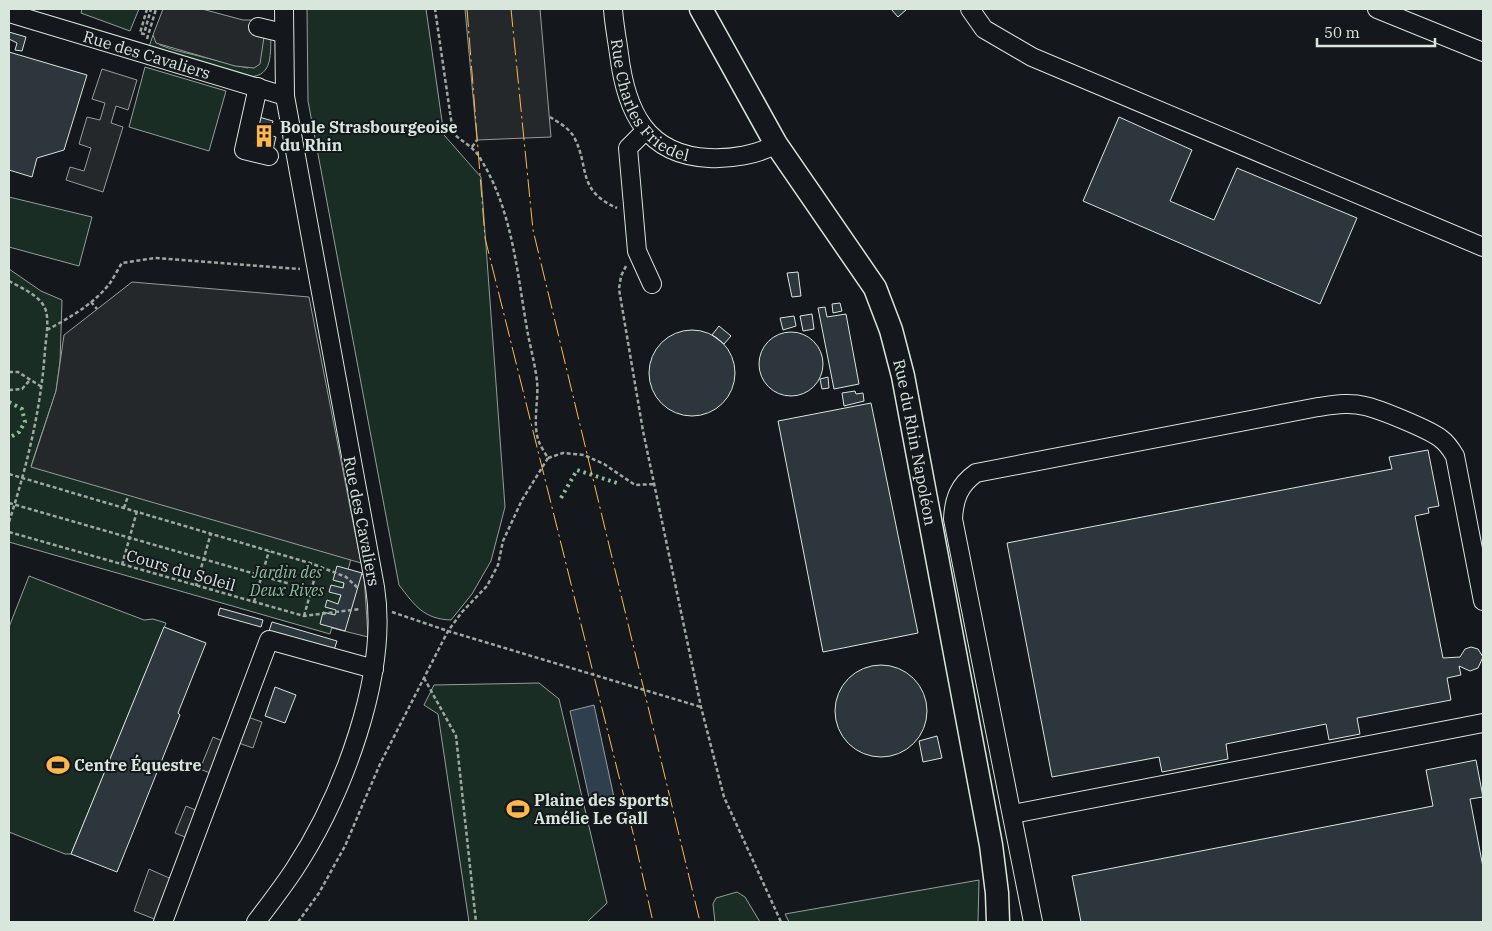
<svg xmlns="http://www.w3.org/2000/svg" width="1492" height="931" font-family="'IBM Plex Serif',serif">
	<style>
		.green { fill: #1a2d24; stroke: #939e99 }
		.parking { fill: #24282b; stroke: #939e99 }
		.water { fill: #2f3f4d; stroke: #939e99 }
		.building { fill: #2c363c; stroke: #d8e6dc }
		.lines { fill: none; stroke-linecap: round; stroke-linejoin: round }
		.minor-casing { stroke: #d8e6dc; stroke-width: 20 }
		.major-casing { stroke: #d8e6dc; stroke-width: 25 }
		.path { stroke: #9da8a2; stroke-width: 2.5; stroke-dasharray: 4 2.5; stroke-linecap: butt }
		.minor { stroke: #14181c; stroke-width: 18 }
		.major { stroke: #14181c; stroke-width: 22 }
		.hedge { stroke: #8ac095; stroke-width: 4; stroke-dasharray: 2.5 4; stroke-linecap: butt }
		.power { stroke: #ffb74d; stroke-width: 1; stroke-dasharray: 18 4 2.5 4; stroke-linecap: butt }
		.labels { text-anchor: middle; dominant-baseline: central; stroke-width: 4; stroke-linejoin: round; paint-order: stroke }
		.street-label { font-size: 16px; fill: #d8e6dc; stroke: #14181c }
		.poi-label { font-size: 16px; font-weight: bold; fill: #d8e6dc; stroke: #14181c; text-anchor: start }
		.park-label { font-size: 16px; font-style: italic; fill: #8ac095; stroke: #14181c }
	</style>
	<rect width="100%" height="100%" fill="#14181c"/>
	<path class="green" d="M 82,9 L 139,9 L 130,31 L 81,13 Z
		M 307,9 L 426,9 L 444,135 L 481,177 L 505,507 L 491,561 L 472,594 L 451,620 C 424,619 415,606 399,585 L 308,101 Z
		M 271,33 C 270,53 274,76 249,77 L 149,47 L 153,35 L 160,45 L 174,50 L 248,68 L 264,37 Z
		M 145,67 L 226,91 L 209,151 L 129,127 Z
		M 9,197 L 92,217 L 79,266 L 9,247 Z
		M 9,269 L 41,291 L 62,300 L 60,362 L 56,391 L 31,466 L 351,559 L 330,634 L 9,542 Z
		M 29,576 L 144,620 L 153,619 L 166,623 L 71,854 L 65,854 L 9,832 L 9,627 Z
		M 539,683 L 559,699 L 607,903 L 587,922 L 469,922 L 438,714 L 424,705 L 434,685 Z
		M 979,880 L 978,922 L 789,922 L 785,914 Z
		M 737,892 L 745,897 L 760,922 L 715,922 L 713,904 L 716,898 Z"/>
	<path class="parking" d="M 163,9 L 202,9 L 243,20 L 253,20 L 264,37 L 260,64 L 254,68 L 235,66 L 156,43 L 153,35 Z
		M 465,9 L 540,9 L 551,137 L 477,140 Z
		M 102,69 L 137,80 L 128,110 L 116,106 L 111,123 L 123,127 L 103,192 L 66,180 L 70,167 L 84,171 L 91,148 L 79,144 L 87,117 L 100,120 L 105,103 L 92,99 Z
		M 132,282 L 309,297 L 361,563 L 31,467 L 56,391 L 64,335 Z
		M 348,569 L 364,575 L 368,637 L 332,628 Z
		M 242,715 L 262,722 L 253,748 L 233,741 Z
		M 213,737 L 232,745 L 220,777 L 200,769 Z
		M 186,806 L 205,814 L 195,841 L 175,833 Z
		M 149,869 L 178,882 L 162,922 L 134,911 Z"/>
	<path class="water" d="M 594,705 L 615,802 L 591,807 L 570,711 Z"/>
	<path class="building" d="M 891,9 L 907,9 L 898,17 Z
		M 9,32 L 26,37 L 22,51 L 15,50 L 17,43 L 9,39 Z
		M 9,52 L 87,75 L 64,150 L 37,158 L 32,177 L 9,170 Z
		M 259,117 L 273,121 L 269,135 L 276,137 L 272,154 L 251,149 Z
		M 1119,117 L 1192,150 L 1170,201 L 1214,220 L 1237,168 L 1357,218 L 1320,304 L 1083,201 Z
		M 798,272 L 801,296 L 792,297 L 787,273 Z
		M 840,303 L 842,311 L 833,313 L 832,304 Z
		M 825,307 L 827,317 L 846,314 L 859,384 L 834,389 L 818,308 Z
		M 812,314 L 814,329 L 803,331 L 800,316 Z
		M 794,316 L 796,326 L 783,330 L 780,318 Z
		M 719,326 L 731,336 L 724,344 L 712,335 Z
		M649 373a43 43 0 1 1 86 0a43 43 0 1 1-86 0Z
		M759 364a32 32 0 1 1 64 0a32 32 0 1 1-64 0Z
		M 828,377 L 829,388 L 822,389 L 820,379 Z
		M 855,391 L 856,394 L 863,393 L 864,401 L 844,406 L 842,393 Z
		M 871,403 L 918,633 L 823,652 L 778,421 Z
		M 1428,450 L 1439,506 L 1428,508 L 1429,513 L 1415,516 L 1443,658 L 1460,657 L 1465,649 L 1471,647 L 1478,649 L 1483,657 L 1478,668 L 1470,671 L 1459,666 L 1461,675 L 1447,678 L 1451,700 L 1357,718 L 1360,734 L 1329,740 L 1326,724 L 1226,744 L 1228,759 L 1162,772 L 1159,757 L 1052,777 L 1007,543 L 1392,469 L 1389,457 Z
		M 337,566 L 362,573 L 345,631 L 320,624 L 323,612 L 335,615 L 336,610 L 325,607 L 327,600 L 338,604 L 341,595 L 329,592 L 331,585 L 343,588 L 344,583 L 333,580 Z
		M 220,608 L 263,620 L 261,627 L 218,615 Z
		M 272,622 L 337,641 L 334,650 L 269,631 Z
		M 164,627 L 206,643 L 178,713 L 180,715 L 117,872 L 71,854 Z
		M835 711a46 46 0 1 1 92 0a46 46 0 1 1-92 0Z
		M 275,687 L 296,695 L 285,723 L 265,716 Z
		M 937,736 L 942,758 L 923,762 L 919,741 Z
		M 1476,760 L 1483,797 L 1470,799 L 1483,867 L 1483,922 L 1081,922 L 1072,876 L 1433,806 L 1426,770 Z"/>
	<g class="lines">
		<defs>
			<g id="minor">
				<path id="s1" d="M 613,9 C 614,24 617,39 619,54 C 626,111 646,155 709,158 C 730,159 758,155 776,144"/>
				<path d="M 970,9 L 984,29 L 1032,57 L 1483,247"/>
				<path d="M 1377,9 L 1483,52"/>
				<path id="s2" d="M 9,13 L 285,96"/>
				<path d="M 258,27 L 283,33"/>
				<path d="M 258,87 L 244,150 L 269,156"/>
				<path d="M 645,131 L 628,148 L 637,251 L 652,284"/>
				<path d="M 1013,814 L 1483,723"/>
				<path d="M 163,922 L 269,640 L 374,669"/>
				<path d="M 256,922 C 269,905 282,888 294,870 C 342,797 389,675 375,587 L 285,96 L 284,9"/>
				<path d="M 1033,922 L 953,519 C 954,499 959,485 976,473 L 1318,407 C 1333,405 1349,402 1365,406 C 1379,409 1428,429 1440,438 C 1447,443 1451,449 1455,456 L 1483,601"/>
			</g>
			<g id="major">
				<path id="s3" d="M 701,9 L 776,144 L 875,288 L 891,330 L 903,376 L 991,845 L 997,893 L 998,922"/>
			</g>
		</defs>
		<use href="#minor" class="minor-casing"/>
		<use href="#major" class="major-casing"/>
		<path class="path" d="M 147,9 L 140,33 L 144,34 L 151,9
			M 147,39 L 156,9
			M 550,117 C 558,122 569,128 574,137 C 590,167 576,190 617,208
			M 472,147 L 477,140
			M 626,266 L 621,276 L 619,289 L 643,431 L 701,707 L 724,797 L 781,922
			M 9,281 C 21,288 42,296 46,311 C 49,323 46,338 45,350 C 41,409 27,466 9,522
			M 91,302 L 97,309
			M 47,330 C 69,318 94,304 110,283 C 114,277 118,269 122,263 L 155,258 L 300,269
			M 9,372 L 18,372 L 42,387
			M 9,390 L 22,389 L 30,380
			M 548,458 L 563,453 L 584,455 L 604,464 L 635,485 L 654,484
			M 9,474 L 313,564 L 346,577 L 358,588
			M 9,503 L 311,590
			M 124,508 L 128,496
			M 9,532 L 304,616 L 360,609
			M 122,565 L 137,511
			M 196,586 L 211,533
			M 254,602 L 269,551
			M 392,612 L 448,631 L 701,707
			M 304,616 L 318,566
			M 424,678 L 456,736 L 476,922
			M 298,922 L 319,893 L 345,846 L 380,764 L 448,631 L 462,612 L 487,586 L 498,565 L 503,541 L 522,500 L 548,458 C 545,453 541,447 539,442 C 532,424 539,400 537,381 C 535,364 530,346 527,329 C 517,271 512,209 480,158 C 474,147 462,142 453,133 L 435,9"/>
		<use href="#minor" class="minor"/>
		<use href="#major" class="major"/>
		<path class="hedge" d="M 9,402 L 22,409 L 25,422 L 19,432 L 9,438
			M 561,498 L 577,470 L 617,483"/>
		<path class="power" d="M 467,9 L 485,238 L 634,837 L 653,922
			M 511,9 L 533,230 L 700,922"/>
	</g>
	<defs>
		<symbol id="building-bare" viewBox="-9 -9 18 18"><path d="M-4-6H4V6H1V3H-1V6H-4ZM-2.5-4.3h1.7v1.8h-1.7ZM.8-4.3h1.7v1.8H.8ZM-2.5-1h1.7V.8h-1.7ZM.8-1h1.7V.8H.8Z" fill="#ffb74d" stroke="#14181c" stroke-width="2.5" paint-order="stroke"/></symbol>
		<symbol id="stadium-bare" viewBox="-9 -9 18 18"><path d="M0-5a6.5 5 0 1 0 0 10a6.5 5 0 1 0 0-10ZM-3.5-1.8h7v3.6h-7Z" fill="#ffb74d" stroke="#14181c" stroke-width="2.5" paint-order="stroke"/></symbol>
	</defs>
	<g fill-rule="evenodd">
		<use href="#building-bare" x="248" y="120" width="32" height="32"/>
		<use href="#stadium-bare" x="42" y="749" width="32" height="32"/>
		<use href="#stadium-bare" x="502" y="793" width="32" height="32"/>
	</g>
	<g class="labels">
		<g class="street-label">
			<text stroke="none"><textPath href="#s2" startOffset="144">Rue des Cavaliers</textPath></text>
			<text stroke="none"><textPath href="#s1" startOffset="104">Rue Charles Friedel</textPath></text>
			<text stroke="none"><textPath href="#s3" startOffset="489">Rue du Rhin Napoléon</textPath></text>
			<text transform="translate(362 521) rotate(79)">Rue des Cavaliers</text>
			<text transform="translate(181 570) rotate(16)">Cours du Soleil</text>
		</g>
		<g class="poi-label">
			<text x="280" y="127">Boule Strasbourgeoise<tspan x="280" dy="18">du Rhin</tspan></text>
			<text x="74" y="765">Centre Équestre</text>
			<text x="534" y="800">Plaine des sports<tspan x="534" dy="18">Amélie Le Gall</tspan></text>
		</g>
		<g class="park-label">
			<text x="287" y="572">Jardin des<tspan x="287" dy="18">Deux Rives</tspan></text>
		</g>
	</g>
	<rect width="1492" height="931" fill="none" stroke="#d8e6dc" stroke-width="20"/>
	<path d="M1317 38v8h118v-8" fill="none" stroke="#d8e6dc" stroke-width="2.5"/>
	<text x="1324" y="38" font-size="15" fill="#d8e6dc" stroke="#14181c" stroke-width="4" paint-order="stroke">50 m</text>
</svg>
